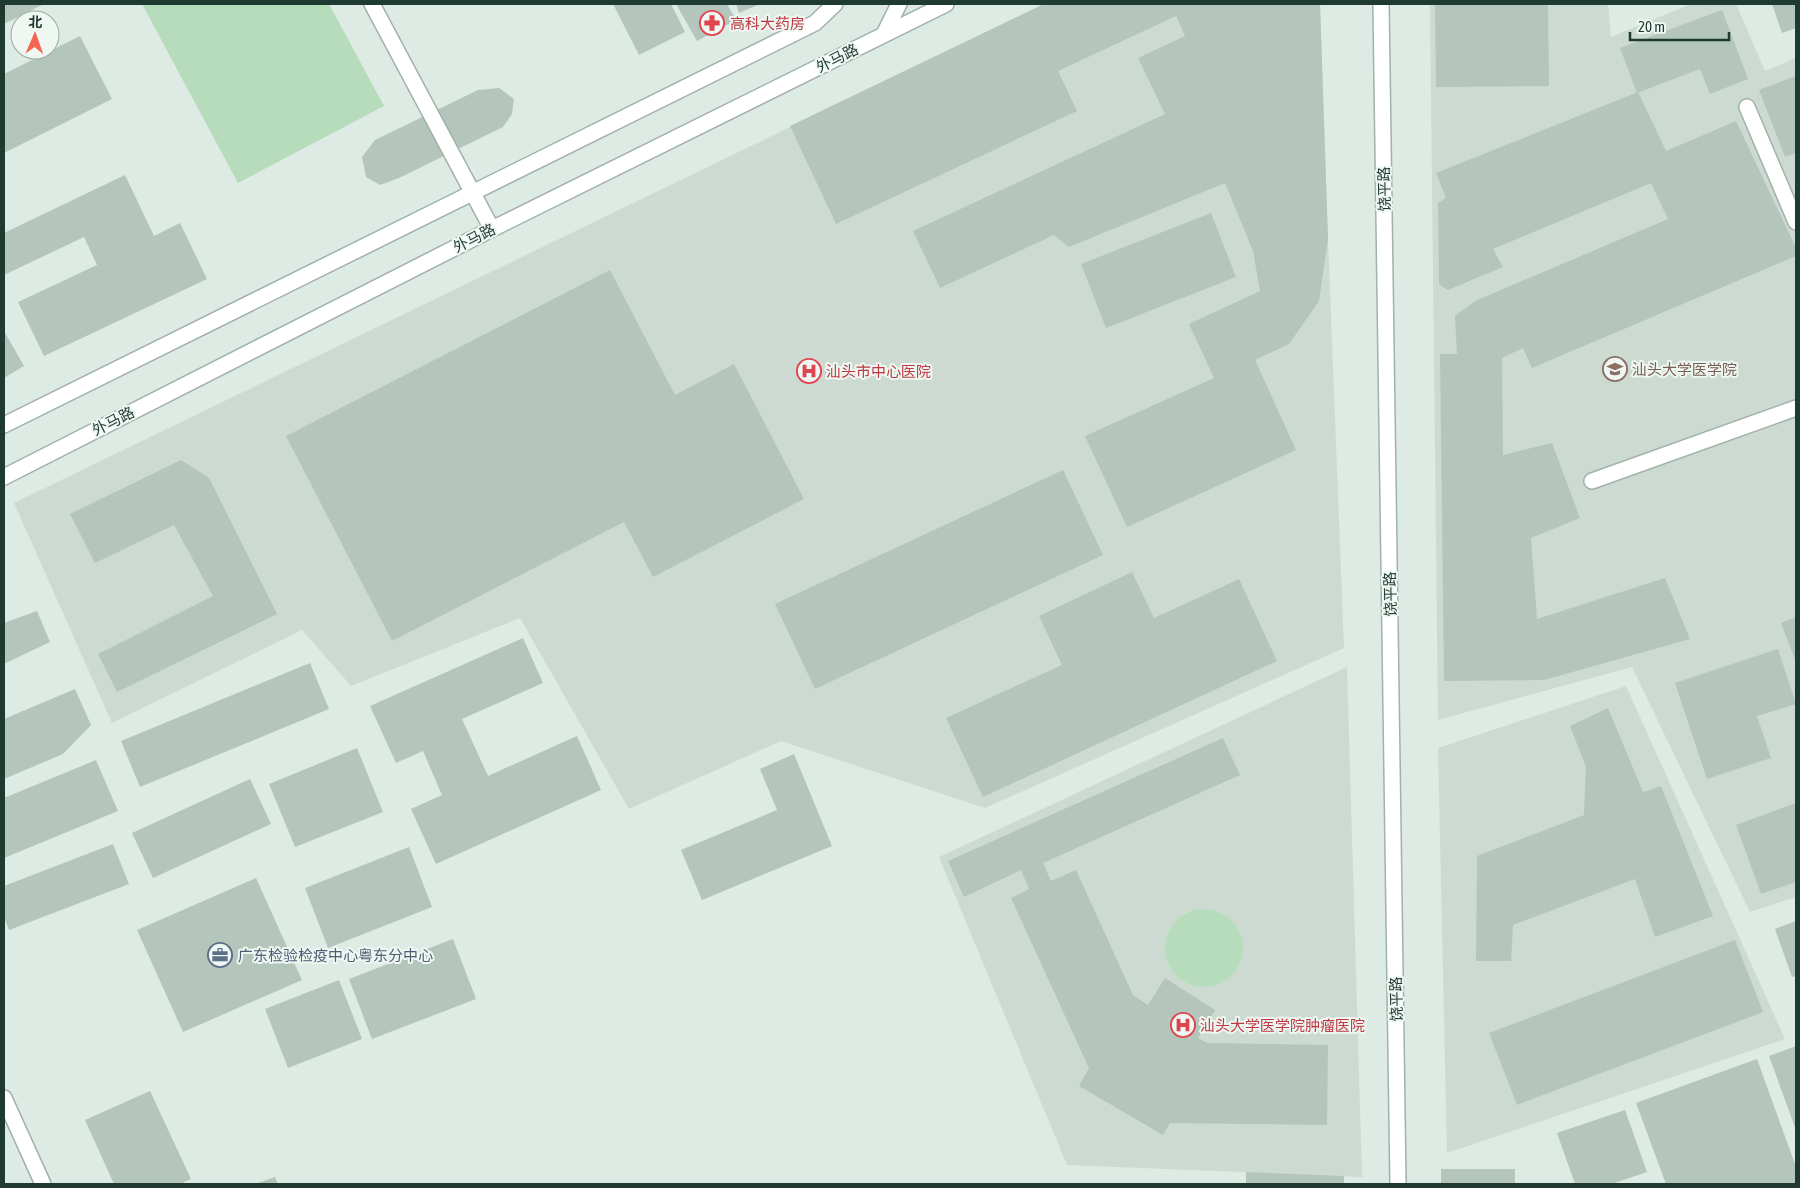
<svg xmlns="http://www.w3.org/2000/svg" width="1800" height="1188" font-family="'Asap Condensed','Noto Sans SC',sans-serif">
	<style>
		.built { fill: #cddad2 }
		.green { fill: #b6dcbc }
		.building { fill: #b4c5bc }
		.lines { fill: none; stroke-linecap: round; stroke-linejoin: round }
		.minor-casing { stroke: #a1b2aa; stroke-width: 18 }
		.minor { stroke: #fff; stroke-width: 15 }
		.labels { text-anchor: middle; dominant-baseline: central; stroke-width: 4; stroke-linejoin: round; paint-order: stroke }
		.health-label { font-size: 15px; fill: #be3a42; stroke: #eff7f2; text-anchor: start }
		.street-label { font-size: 15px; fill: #1f3a30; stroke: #eff7f2 }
		.education-label { font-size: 15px; fill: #785e54; stroke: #eff7f2; text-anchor: start }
		.service-label { font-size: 15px; fill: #4e5e75; stroke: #eff7f2; text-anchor: start }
	</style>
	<rect width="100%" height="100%" fill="#deeae4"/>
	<path class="built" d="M 1044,4 L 1320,4 L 1328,239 L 1344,648 L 985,808 L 781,741 L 629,809 L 520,618 L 351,686 L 302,630 L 112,723 L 14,503 Z
		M 1430,4 L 1608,4 L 1611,37 L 1691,4 L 1736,4 L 1765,71 L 1796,58 L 1796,897 L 1750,912 L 1632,667 L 1438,720 Z
		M 1347,667 L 1362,1177 L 1067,1165 L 939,857 Z
		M 1626,686 L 1785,1039 L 1447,1153 L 1438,748 Z"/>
	<path class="green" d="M 142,4 L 329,4 L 384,106 L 238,183 Z
		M1165 948a39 39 0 1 1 78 0a39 39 0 1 1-78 0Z"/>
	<path class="building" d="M 4,4 L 44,4 L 4,24 Z
		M 613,4 L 671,4 L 685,32 L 639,55 Z
		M 676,4 L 727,4 L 736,20 L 697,41 Z
		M 736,4 L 760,4 L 739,13 Z
		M 1044,4 L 1320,4 L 1328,239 L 1319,301 L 1289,344 L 1255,360 L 1296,450 L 1127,527 L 1085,436 L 1214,378 L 1189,324 L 1260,291 L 1253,251 L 1225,183 L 1069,247 L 1054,235 L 940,288 L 913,231 L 1165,114 L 1138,58 L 1185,36 L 1176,16 L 1058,71 L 1077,111 L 836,224 L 790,126 Z
		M 1435,4 L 1548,4 L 1549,86 L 1436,87 Z
		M 1772,4 L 1796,4 L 1796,28 L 1782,33 Z
		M 1722,10 L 1748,79 L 1710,94 L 1700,69 L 1637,93 L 1620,48 Z
		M 80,36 L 112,99 L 4,153 L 4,74 Z
		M 1796,76 L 1796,153 L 1785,157 L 1759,90 Z
		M 499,88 L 514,99 L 512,114 L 503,127 L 399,178 L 380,185 L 366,177 L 362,157 L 375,140 L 478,90 Z
		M 1638,92 L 1666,151 L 1736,121 L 1796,248 L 1796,256 L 1532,368 L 1523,348 L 1502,358 L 1503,455 L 1552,443 L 1580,518 L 1531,538 L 1537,619 L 1665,578 L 1690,639 L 1544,680 L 1444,681 L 1440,354 L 1457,354 L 1455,316 L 1475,301 L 1668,219 L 1651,183 L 1493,249 L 1503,267 L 1448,290 L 1439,284 L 1438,203 L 1446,198 L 1436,173 Z
		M 125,175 L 154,236 L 180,223 L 207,279 L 44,356 L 18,302 L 97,265 L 84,237 L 4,275 L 4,233 Z
		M 1211,213 L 1236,277 L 1106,328 L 1081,264 Z
		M 610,270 L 675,395 L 734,364 L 804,499 L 653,577 L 624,522 L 392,641 L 286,436 Z
		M 4,331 L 24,366 L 4,378 Z
		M 181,460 L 209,478 L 277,614 L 117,692 L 98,654 L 213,596 L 174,525 L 95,563 L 70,514 Z
		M 1063,470 L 1103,555 L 815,689 L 775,604 Z
		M 1132,572 L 1154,618 L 1239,579 L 1277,661 L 983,797 L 946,718 L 1062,665 L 1039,616 Z
		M 37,611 L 50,642 L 4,664 L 4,623 Z
		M 1796,617 L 1796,662 L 1781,623 Z
		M 523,638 L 543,683 L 462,719 L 488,776 L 577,736 L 601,790 L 436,864 L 411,809 L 442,795 L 423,751 L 396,763 L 370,706 Z
		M 1778,649 L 1796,704 L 1757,716 L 1771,758 L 1707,779 L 1675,683 Z
		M 310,663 L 329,709 L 140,787 L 121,741 Z
		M 75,689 L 91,725 L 63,754 L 4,779 L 4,719 Z
		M 1608,708 L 1643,792 L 1661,786 L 1713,916 L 1655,937 L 1635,879 L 1513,925 L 1511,961 L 1476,961 L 1477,856 L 1584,815 L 1586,767 L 1570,726 Z
		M 1223,738 L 1240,775 L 1043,863 L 1051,881 L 1076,870 L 1133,995 L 1148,1005 L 1165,978 L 1215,1010 L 1198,1038 L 1207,1043 L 1328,1045 L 1327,1125 L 1170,1123 L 1163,1135 L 1079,1086 L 1089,1068 L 1011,898 L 1029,889 L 1021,870 L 964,897 L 948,861 Z
		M 357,748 L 383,812 L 295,847 L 269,784 Z
		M 794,754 L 832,846 L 702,900 L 681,850 L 777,810 L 760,769 Z
		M 96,760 L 118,811 L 4,858 L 4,798 Z
		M 250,779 L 271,824 L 153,878 L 132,833 Z
		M 1796,803 L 1796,882 L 1761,894 L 1736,825 Z
		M 113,844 L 129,884 L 9,930 L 4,917 L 4,886 Z
		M 409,847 L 432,907 L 328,948 L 305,888 Z
		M 256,878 L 302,980 L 183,1032 L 137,930 Z
		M 1796,921 L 1796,976 L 1792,977 L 1775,929 Z
		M 453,939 L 476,999 L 372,1039 L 349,979 Z
		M 1735,940 L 1763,1012 L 1517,1105 L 1489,1033 Z
		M 339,980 L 362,1039 L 288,1068 L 265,1009 Z
		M 1796,1046 L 1796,1130 L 1769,1056 Z
		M 1757,1059 L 1796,1167 L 1796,1184 L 1666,1184 L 1636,1103 Z
		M 150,1091 L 191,1179 L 180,1184 L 114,1184 L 85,1120 Z
		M 1625,1110 L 1647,1172 L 1612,1184 L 1575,1184 L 1557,1133 Z
		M 1441,1169 L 1515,1169 L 1515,1184 L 1441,1184 Z
		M 1246,1172 L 1344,1176 L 1344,1184 L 1246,1184 Z
		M 275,1177 L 278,1184 L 255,1184 Z"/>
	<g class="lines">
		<defs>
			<path id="minor" d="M 372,4 L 492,229
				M 1381,4 L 1398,1184
				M 884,34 L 899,4
				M 1747,107 L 1796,222
				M 4,425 L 815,23 L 835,4
				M 4,477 L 492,229 L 946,4
				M 1592,481 L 1796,408
				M 4,1098 L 43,1184"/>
		</defs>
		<use href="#minor" class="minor-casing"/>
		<use href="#minor" class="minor"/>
	</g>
	<defs>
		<symbol id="pharmacy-ring" viewBox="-11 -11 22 22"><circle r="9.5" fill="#eff7f2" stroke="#e0444e" stroke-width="1.5"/><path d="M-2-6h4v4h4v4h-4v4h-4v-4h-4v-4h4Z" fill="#e0444e"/></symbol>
		<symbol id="university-ring" viewBox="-11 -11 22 22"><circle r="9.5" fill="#eff7f2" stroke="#8d6e63" stroke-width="1.5"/><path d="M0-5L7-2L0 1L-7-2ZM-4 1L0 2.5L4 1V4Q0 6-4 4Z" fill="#8d6e63"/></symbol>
		<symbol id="hospital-ring" viewBox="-11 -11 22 22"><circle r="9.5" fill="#eff7f2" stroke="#e0444e" stroke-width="1.5"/><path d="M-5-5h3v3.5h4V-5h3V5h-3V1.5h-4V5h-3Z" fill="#e0444e"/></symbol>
		<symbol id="office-ring" viewBox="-11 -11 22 22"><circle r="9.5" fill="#eff7f2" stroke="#5c6f8a" stroke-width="1.5"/><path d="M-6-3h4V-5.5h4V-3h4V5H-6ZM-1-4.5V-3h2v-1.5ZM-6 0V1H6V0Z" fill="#5c6f8a"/></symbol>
	</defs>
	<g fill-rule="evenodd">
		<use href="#pharmacy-ring" x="698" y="9" width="28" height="28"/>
		<use href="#university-ring" x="1601" y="355" width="28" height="28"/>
		<use href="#hospital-ring" x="795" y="357" width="28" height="28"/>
		<use href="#office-ring" x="206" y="941" width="28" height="28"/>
		<use href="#hospital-ring" x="1169" y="1011" width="28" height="28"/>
	</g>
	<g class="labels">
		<g class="health-label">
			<text x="730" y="23">高科大药房</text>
			<text x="826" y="371">汕头市中心医院</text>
			<text x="1200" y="1025">汕头大学医学院肿瘤医院</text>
		</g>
		<g class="street-label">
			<text transform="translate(837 58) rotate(-27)">外马路</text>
			<text transform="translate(1384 189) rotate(-91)">饶平路</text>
			<text transform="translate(474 238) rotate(-27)">外马路</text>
			<text transform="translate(113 421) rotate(-27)">外马路</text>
			<text transform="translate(1390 594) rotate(-91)">饶平路</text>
			<text transform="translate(1396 999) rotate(-91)">饶平路</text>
		</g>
		<g class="education-label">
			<text x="1632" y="369">汕头大学医学院</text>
		</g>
		<g class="service-label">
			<text x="238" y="955">广东检验检疫中心粤东分中心</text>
		</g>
	</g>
	<rect width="1800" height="1188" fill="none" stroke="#1f3a30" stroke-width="10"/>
	<g transform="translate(35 35) rotate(2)"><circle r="24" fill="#eff7f2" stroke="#9caba4"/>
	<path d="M0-4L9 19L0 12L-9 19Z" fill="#f56652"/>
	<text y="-8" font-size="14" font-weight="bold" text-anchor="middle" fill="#1f3a30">北</text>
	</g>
	<path d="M1630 32v8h99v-8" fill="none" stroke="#1f3a30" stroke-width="2.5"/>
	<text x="1638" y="32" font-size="15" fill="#1f3a30" stroke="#eff7f2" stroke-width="4" paint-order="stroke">20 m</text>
</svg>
